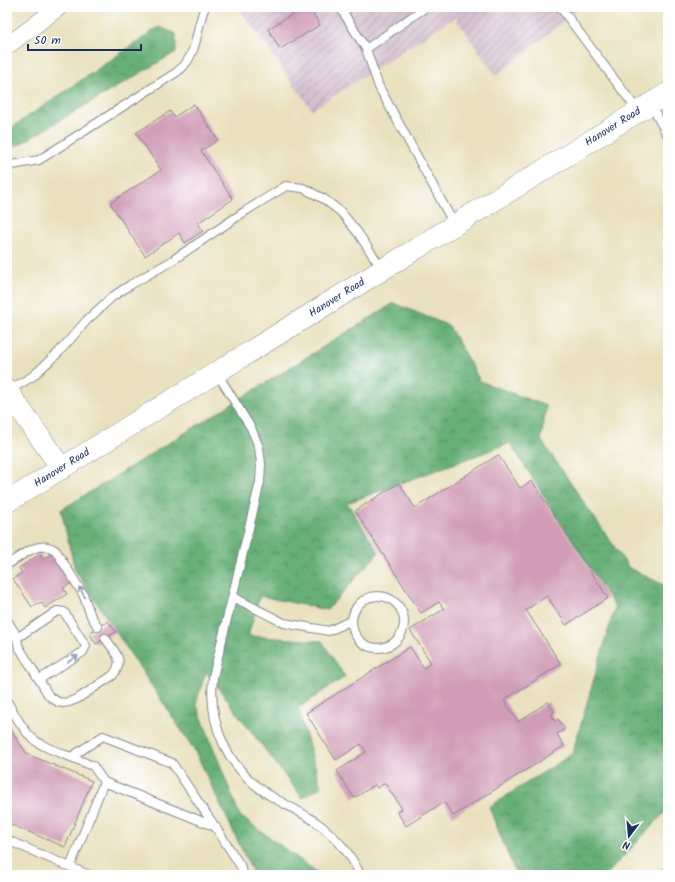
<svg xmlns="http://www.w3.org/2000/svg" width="675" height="882" font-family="Kalam,sans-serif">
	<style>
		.industrial { fill: url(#industrial-furrows) }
		.forest { fill: url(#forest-crowns); stroke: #406f6a }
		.building { fill: #d09cb7 }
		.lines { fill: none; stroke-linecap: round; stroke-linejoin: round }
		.service-casing { stroke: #82888e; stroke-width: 10 }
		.minor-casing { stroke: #82888e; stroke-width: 18 }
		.tertiary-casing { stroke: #82888e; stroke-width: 22 }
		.service { stroke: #fff; stroke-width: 8 }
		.minor { stroke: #fff; stroke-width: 17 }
		.tertiary { stroke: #fff; stroke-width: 21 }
		.oneway { stroke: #8d97ae }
		.labels { text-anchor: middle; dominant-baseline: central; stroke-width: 3; stroke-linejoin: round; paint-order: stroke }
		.street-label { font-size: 11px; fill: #1b2f5e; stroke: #fff }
	</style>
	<defs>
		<pattern id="industrial-furrows" width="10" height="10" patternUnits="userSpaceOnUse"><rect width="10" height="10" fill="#d1bdcc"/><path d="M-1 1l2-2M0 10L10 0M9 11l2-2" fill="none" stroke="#a99aa9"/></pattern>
		<pattern id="forest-crowns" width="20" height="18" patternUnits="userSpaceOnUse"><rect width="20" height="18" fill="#66af76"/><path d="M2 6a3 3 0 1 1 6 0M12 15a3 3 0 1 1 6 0" fill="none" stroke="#538f64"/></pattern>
	</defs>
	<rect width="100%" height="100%" fill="#fff"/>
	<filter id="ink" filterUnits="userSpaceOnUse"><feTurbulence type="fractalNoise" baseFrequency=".025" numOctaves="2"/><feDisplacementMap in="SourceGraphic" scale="8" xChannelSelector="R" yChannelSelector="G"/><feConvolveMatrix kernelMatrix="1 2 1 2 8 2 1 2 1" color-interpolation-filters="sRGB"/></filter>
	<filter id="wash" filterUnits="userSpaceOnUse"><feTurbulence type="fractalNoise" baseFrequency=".012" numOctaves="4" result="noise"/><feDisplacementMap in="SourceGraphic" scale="16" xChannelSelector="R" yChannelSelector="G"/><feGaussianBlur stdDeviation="0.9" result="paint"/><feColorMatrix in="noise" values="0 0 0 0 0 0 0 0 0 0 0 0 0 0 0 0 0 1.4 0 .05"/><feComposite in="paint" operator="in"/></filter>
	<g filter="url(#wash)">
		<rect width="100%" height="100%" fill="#e9e1bd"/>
		<path class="industrial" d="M 238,7 L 581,7 L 496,76 L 455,17 L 312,110 Z"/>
		<path class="forest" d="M 159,27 L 176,34 L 176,52 L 20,144 L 7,149 L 7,131 Z
			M 394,303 L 449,326 L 480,381 L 546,406 L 541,440 L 629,568 L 668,587 L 668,809 L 606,875 L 519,875 L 515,872 L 489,807 L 572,754 L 615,607 L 510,443 L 347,503 L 379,552 L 327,610 L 260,596 L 248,636 L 322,641 L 345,677 L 298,708 L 321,787 L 302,798 L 206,672 L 196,703 L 240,816 L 321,875 L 254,875 L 195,751 L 75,570 L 61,510 Z"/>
		<g id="blocks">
			<path class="building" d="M 305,7 L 309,7 L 320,25 L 280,49 L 268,29 Z
				M 194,104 L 218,140 L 201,151 L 233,199 L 198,223 L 203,231 L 185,243 L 179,233 L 145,256 L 110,203 L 161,170 L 136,133 L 170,111 L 174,117 Z
				M 498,455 L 520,488 L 532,481 L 608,598 L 566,625 L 547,596 L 526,610 L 561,664 L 504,700 L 518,722 L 548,702 L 554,712 L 551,714 L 555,721 L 558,719 L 565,729 L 557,734 L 564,746 L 453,816 L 444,802 L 406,826 L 397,812 L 402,809 L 385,783 L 377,788 L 375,785 L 354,798 L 337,771 L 366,752 L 361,744 L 336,760 L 306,713 L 410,647 L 424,668 L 431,663 L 410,630 L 444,609 L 439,602 L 421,613 L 355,511 L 399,483 L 415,508 Z
				M 52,553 L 72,583 L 63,588 L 67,594 L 45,608 L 41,602 L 32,607 L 13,579 L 22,573 L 19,568 L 40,554 L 43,559 Z
				M 108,621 L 116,632 L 96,644 L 89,633 Z
				M 7,724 L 27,754 L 92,781 L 65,847 L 7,823 Z"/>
		</g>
	</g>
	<g filter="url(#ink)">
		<use href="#blocks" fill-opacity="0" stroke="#82888e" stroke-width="1"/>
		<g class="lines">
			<defs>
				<path id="service" d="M 350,7 L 343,12 L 366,49 L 379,87 L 454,224
					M 559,7 L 561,8 L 638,111
					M 366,49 L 426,7
					M 651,105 L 668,136
					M 7,166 L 39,160 L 177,72 C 180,69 184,67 186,63 C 198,47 197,25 205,7
					M 217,373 L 251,428 L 259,447 L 261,464 L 260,482 L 213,677 C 208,725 227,768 269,795 C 284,804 301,812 316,822 C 335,836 351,853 360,875
					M 8,391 L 33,376 L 59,352 L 87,320 L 112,297 L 130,285 L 170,262 L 247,210 L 286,186 L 303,188 L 324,199 L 341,212 L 358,233 L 382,269
					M 7,565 C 20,557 40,538 56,551 L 83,594 L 91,616 L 98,627
					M352 622a26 26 0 1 1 52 0a26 26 0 1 1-52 0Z
					M 233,597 L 284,623 L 329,631 L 352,620
					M 7,620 L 15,633 L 19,647 L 49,696 L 58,702 L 63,703 L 69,702 L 77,699 L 112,676 C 126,661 115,652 105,638
					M 17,638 L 57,611 L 64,612 L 86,646 L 83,652 L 40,679
					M 7,701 C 14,713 21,728 32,738 C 42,747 58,752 71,757 L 103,736 L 172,763 L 216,828 L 240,865 L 244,875
					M 71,757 L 93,766 L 104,782 L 216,827
					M 7,840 L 89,875
					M 70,867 L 104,782
					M 661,875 L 668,872"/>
				<path id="minor" d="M 7,46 L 59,7"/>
				<path id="tertiary" d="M 7,390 L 62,469
					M 7,502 L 668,93"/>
			</defs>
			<use href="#service" class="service-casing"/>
			<use href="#minor" class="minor-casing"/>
			<use href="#tertiary" class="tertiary-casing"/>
			<use href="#service" class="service"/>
			<use href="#minor" class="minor"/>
			<use href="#tertiary" class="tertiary"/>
		</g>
		<defs><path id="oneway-shaft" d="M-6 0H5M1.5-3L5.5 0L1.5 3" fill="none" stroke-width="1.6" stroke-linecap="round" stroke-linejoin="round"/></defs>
		<g class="oneway">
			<use href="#oneway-shaft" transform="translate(82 592) rotate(-118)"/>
			<use href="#oneway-shaft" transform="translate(73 659) rotate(-32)"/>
		</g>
	</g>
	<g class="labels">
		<g class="street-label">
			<text transform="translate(613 127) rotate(-32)">Hanover Road</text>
			<text transform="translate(337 298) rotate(-32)">Hanover Road</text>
			<text transform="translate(62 468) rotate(-32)">Hanover Road</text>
		</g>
	</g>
	<rect width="675" height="882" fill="none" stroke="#fff" stroke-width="24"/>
	<g transform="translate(629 836) rotate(196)" stroke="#ffffff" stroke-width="3" paint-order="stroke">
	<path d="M0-3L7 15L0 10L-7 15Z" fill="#1b2f5e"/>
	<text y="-6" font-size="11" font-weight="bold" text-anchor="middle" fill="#1b2f5e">N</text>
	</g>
	<path d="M28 44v6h113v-6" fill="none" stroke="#1b2f5e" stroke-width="2"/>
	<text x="34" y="44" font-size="12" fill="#1b2f5e" stroke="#ffffff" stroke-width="3" paint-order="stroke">50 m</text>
</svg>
